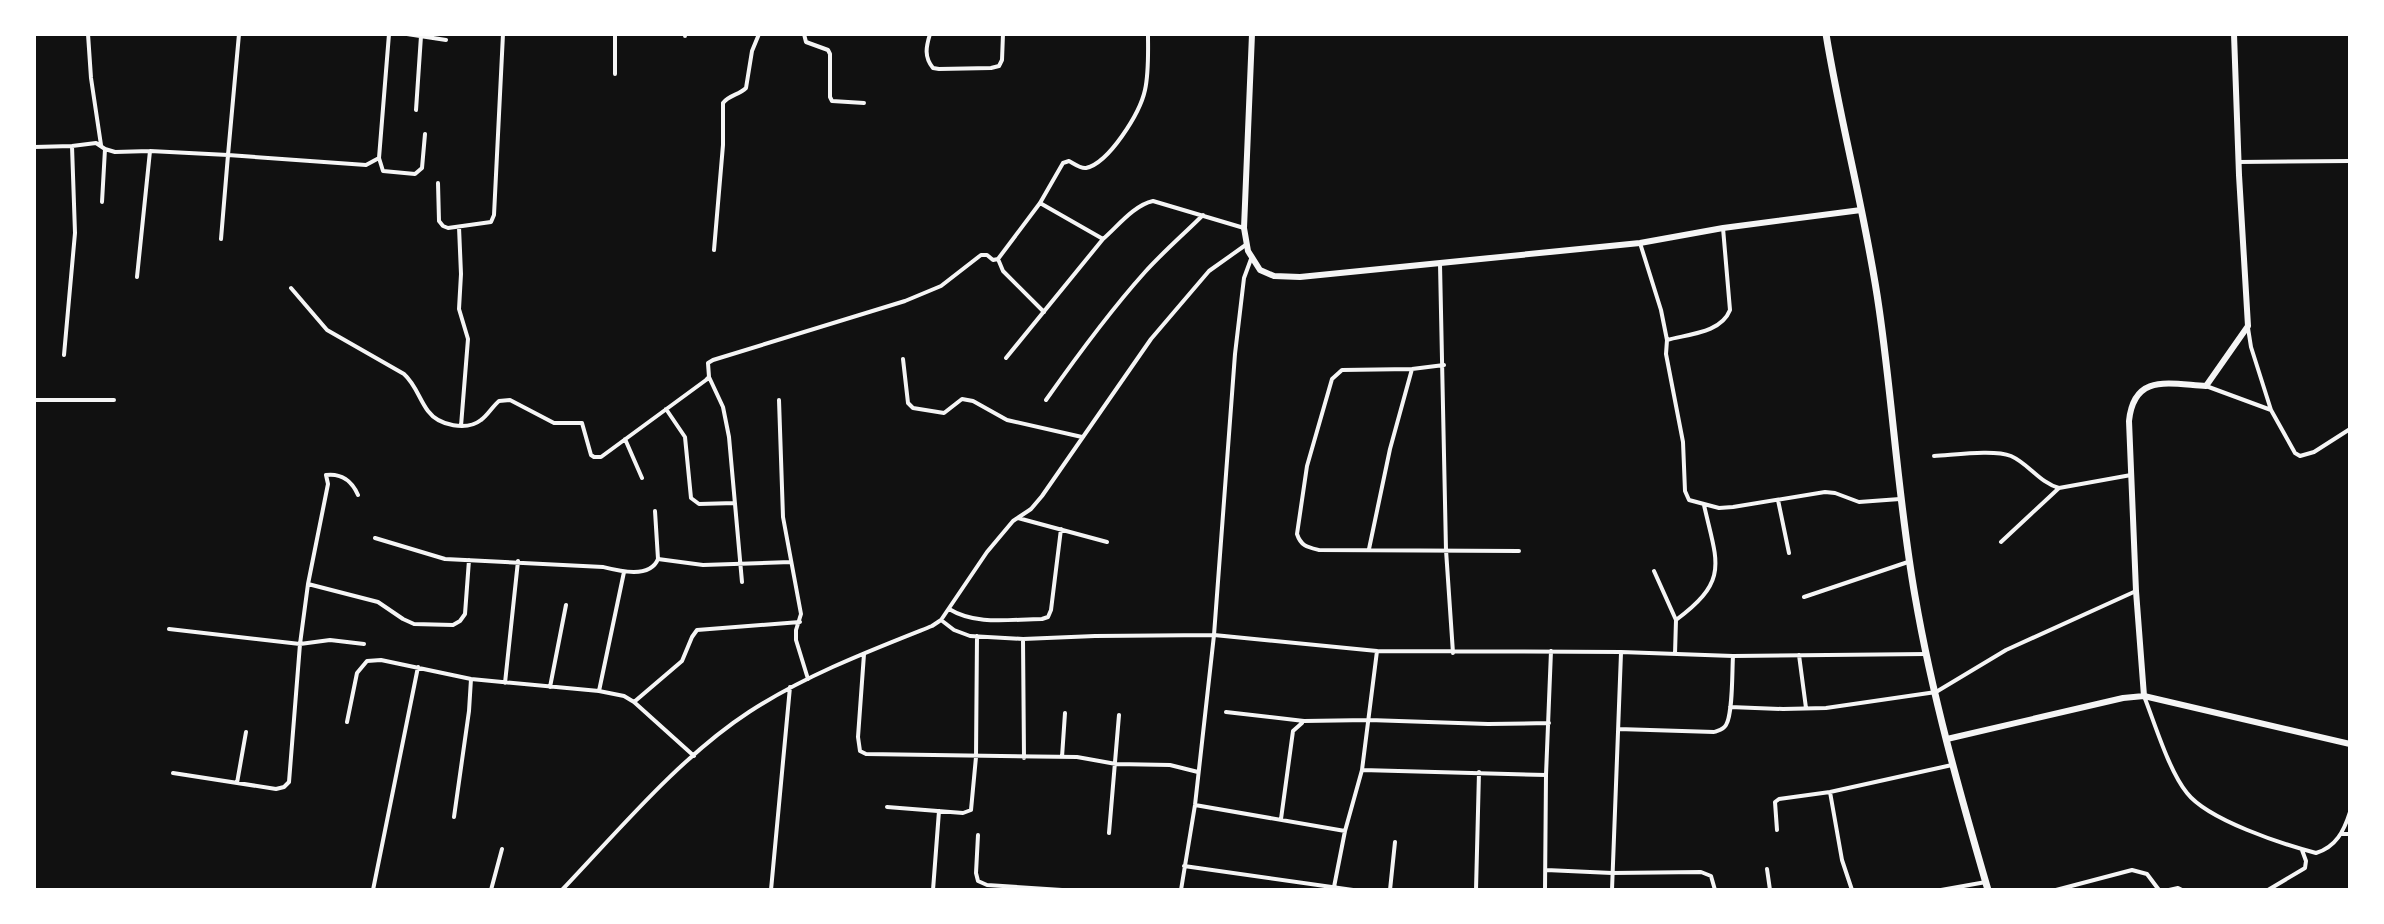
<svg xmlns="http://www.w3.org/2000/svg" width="2384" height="924" font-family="'Alegreya Sans',sans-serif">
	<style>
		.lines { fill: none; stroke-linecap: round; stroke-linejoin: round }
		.minor { stroke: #f5f5f5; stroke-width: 4 }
		.tertiary { stroke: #f5f5f5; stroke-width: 6 }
		.trunk { stroke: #f5f5f5; stroke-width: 7 }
	</style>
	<rect width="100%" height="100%" fill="#111"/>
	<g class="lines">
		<path class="minor" d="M 88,34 L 91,78 L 101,145
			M 407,34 L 446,40
			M 615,34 L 615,74
			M 685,34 L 685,36
			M 804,34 L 806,42 L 828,50 L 830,54 L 830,97 L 832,101 L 864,103
			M 930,34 C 926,47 924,57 933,68 L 939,69 L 991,68 L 999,66 L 1002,60 L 1003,34
			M 416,110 L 421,36
			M 34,147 L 72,146 L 96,143 L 105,149 L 115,152 L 150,151 L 137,277
			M 150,151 L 228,155 L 239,34
			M 379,158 L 383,171 L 415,174 L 422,168 L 425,134
			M 2238,162 L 2350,161
			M 438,183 L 439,221 L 443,226 L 448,228 L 491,222 L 494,215 L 503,34
			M 102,202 L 105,149
			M 1040,203 L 1103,239 C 1117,227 1134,205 1153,201 L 1244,228
			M 459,227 L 461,274 L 459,309 L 468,339 L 461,426
			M 221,239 L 228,155 L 366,165 L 379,158 L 389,34
			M 1640,243 L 1661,310 L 1667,340 L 1666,354 L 1683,442 L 1685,491 L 1689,500 L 1719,508 L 1733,507 L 1825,492 L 1835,493 L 1859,502 L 1900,499
			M 714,250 L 723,145 L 723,103 C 729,95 739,95 746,88 L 752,51 L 759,34
			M 998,259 L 1003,271 L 1044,312
			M 1440,264 L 1446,550 L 1453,653
			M 291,288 L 327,330 L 404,374 C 416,385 419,399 428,411 C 439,426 467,431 481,420 C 488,415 492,407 499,401 L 510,400 L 554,423 L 582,423 L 591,455 L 594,457 L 601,457 L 706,380 L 709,377 L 708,363 L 713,360 L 905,301 L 941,286 L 981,255 L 987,255 L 993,260 L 998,259 L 1040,203 L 1063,163 L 1069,161 C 1073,163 1081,169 1086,168 C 1109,163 1140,113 1145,90 C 1149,72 1148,52 1148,34
			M 2248,328 L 2251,347 L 2271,410 L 2295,453 L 2300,456 L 2314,452 L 2350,429
			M 1667,340 C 1689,334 1721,333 1730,310 L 1723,228
			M 64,355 L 75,233 L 72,146
			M 1006,358 L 1103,239
			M 903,359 L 908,403 L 913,408 L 944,413 L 962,399 L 973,401 L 1007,420 L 1082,437
			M 1444,365 L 1412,369 L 1342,370 L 1332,379 L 1307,466 L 1297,534 C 1301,546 1307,547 1319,550 L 1519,551
			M 709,377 L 723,407 L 729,437 L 742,582
			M 2206,386 L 2271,410
			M 34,400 L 114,400
			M 779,400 L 783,517 L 801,614 L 796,630 L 796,640 L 808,679
			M 1046,400 C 1077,356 1109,312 1145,272 C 1163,252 1184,234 1203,215
			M 666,409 L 685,437 L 691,498 L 699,504 L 735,503
			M 625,439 L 642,478
			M 1934,456 C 1954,455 1994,449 2011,456 C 2029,464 2040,483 2059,488 L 2131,475
			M 1778,500 L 1789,553
			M 1018,518 L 1107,542
			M 375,538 L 445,559 L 603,567 C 619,571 650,579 658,559 L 655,511
			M 2001,542 L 2059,488
			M 1369,549 L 1390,449 L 1412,369
			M 658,559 L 703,565 L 791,562
			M 1654,571 L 1676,620
			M 308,584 L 378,602 L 403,619 L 414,624 L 453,625 L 460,621 L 465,614 L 469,560
			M 1804,597 L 1908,562
			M 949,609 C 977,626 1011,619 1042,619 L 1048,617 L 1051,610 L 1061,529
			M 941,620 L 954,630 L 970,636 L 1023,639 L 1095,636 L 1214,635 L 1377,651 L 1621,652 L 1733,656 L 1927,654
			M 169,629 L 300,644 L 330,640 L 364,644
			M 1023,639 L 1024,758
			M 864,654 L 858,737 L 860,751 L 866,754 L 1077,757 L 1116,764 L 1170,765 L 1198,772
			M 1675,654 L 1676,620 C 1730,580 1717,563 1704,505
			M 1799,655 L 1806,708
			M 505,683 L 518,561
			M 550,687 L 566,605
			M 599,691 L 624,572
			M 2144,696 C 2155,724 2169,771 2187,793 C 2208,820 2282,844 2316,853 C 2336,847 2344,831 2350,812
			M 634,702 L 682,661 L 692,637 L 697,630 L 800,622
			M 1730,707 L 1783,709 L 1826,708 L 1936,692 L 2006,650 L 2136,591
			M 1226,712 L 1304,721 L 1369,720 L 1488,724 L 1549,723
			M 347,722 L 357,673 L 367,661 L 381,660 L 471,679 L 599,691 L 624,696 L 634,702 L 694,756
			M 1618,729 L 1714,732 C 1719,730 1723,730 1726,725 C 1733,714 1732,671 1733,656
			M 1062,757 L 1065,713
			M 1362,770 L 1546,775
			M 173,773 L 276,789 L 284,787 L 289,782 L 300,644 L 308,584 L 328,484 L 326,475 C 341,473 352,481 358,495
			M 237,783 L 246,732
			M 1830,792 L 1842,860 L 1852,890
			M 1195,805 L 1345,831
			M 887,807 L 963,813 L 971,810 L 976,757 L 977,636
			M 454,817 L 469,711 L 471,679
			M 1281,819 L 1293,731 L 1302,723
			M 1777,830 L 1775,802 L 1779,799 L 1830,792 L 1952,765
			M 1109,833 L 1119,715
			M 2341,834 L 2350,834
			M 978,835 L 976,873 L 978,881 L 987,885 L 1062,890
			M 1184,866 L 1353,890
			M 1767,869 L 1770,890
			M 1546,870 L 1612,873 L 1701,872 L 1711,876 L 1715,890
			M 1334,887 L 1345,831 L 1362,770 L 1377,651
			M 373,890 L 418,667
			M 491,890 L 502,849
			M 562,890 C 619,830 680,757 749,712 C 806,675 869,651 932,626 L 941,620 L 987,552 L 1013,521 L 1031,509 L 1042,496 L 1151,339 L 1209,271 L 1247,244
			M 771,890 L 790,687
			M 933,890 L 939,811
			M 1181,890 L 1195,805 L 1214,635 L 1235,354 L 1244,278 L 1251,259
			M 1390,890 L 1395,842
			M 1476,890 L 1479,772
			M 1545,890 L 1546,775 L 1551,651
			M 1612,890 L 1621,653
			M 1941,890 L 1986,882
			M 2056,890 L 2132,870 L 2147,874 L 2159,890
			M 2169,890 L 2178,888 L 2182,890
			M 2268,890 L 2305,868 L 2306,861 L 2302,850"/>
		<path class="tertiary" d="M 1252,34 L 1244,228 L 1248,251 L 1260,270 L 1274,276 L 1300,277 L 1640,243 L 1723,228 L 1861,210
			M 2144,696 L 2136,591 L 2129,421 C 2134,373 2169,384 2206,386 L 2248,326 L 2239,175 L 2234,34
			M 1947,739 L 2123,698 L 2144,696 L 2350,744"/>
		<path class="trunk" d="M 1826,34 C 1841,126 1866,216 1879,308 C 1893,404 1898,500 1915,596 C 1932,695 1960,794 1988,890"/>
	</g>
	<rect width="2384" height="924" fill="none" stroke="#ffffff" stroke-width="72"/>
</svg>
